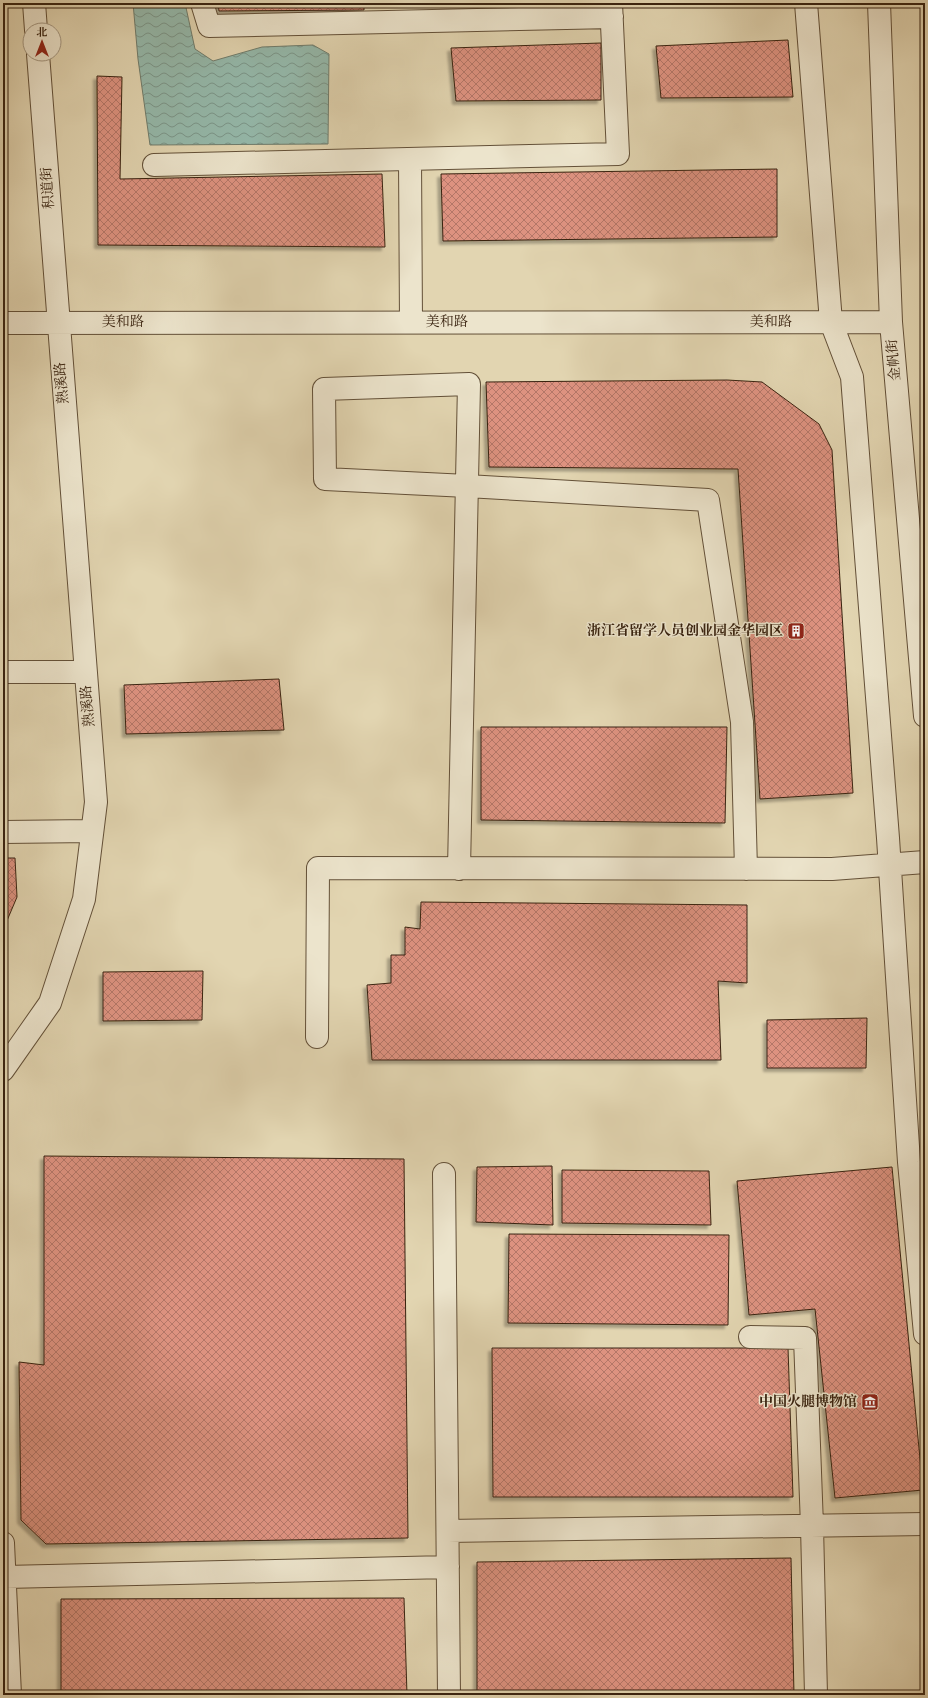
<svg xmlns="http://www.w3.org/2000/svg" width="928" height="1698" font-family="'IM FELL DW Pica','Noto Serif SC',serif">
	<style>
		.water { fill: url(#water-waves); stroke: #707d6d }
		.building { fill: url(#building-cross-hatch); stroke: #392310; filter: url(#shadow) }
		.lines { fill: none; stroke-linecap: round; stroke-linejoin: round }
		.minor-casing { stroke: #635038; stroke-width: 24 }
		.minor { stroke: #ece4cc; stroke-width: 22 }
		.labels { text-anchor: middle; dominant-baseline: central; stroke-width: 3; stroke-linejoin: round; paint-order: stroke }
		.street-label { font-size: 14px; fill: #392310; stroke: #ece4cc }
		.poi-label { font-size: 14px; font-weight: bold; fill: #392310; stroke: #ece4cc; text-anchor: end }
	</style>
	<defs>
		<pattern id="water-waves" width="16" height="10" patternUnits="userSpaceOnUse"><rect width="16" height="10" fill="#95b9ab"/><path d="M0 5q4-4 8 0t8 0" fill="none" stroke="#7b968a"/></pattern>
		<pattern id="building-cross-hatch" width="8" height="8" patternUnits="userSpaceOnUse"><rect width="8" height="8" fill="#dd9280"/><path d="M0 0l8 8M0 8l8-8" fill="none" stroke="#b47767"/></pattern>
		<filter id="shadow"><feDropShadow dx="-3.5" dy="3.5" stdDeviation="1" flood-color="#0004"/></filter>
	</defs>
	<rect width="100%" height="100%" fill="#e2d5b1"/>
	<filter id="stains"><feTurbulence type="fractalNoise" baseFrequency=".005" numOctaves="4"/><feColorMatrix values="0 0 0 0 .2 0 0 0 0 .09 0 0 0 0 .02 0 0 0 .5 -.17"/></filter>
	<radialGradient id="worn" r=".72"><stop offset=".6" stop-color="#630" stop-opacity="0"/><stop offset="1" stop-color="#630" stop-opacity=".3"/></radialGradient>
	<path class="water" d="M 133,3 L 185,3 L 195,49 L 213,61 L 262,47 L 313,45 L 329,54 L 328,144 L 150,145 L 138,59 Z"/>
	<path class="building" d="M 218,3 L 364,3 L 364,10 L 219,11 Z
		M 788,40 L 793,97 L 661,98 L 656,46 Z
		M 601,43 L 601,100 L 456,101 L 451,48 Z
		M 97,76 L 122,77 L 120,179 L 382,174 L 385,247 L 98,245 Z
		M 777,169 L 777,237 L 443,241 L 441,174 Z
		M 727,380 L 762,382 L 819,424 L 832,450 L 853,793 L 760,799 L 738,469 L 489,467 L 486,382 Z
		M 279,679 L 284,730 L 126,734 L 124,685 Z
		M 481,727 L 727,727 L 725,823 L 481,820 Z
		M 3,858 L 15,858 L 17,897 L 3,930 Z
		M 421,902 L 747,905 L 747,983 L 718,981 L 721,1060 L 372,1060 L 367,985 L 391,983 L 391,955 L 405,955 L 405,927 L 420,929 Z
		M 203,971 L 202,1020 L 103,1021 L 103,972 Z
		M 867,1018 L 866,1068 L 767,1068 L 767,1020 Z
		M 44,1156 L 404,1159 L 408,1538 L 46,1544 L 21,1520 L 19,1362 L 44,1365 Z
		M 552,1166 L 553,1225 L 476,1222 L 477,1167 Z
		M 892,1167 L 923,1490 L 835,1498 L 815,1309 L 749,1315 L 737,1181 Z
		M 562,1170 L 709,1171 L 711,1225 L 562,1223 Z
		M 509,1234 L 729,1235 L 728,1325 L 508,1323 Z
		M 492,1348 L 788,1348 L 793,1497 L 493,1497 Z
		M 791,1558 L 794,1695 L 477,1695 L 477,1562 Z
		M 404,1598 L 407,1695 L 61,1695 L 61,1599 Z"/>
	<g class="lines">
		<defs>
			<path id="minor" d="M 34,3 L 36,30
				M 202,3 L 209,26 L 612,17
				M 806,3 L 831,322 L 852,377 L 888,838 L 909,1162 L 925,1334
				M 879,3 L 891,322 L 925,716
				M 410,159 L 411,322
				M 154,165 L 618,154 L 611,3
				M 3,323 L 891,322
				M 3,672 L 85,672
				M 3,832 L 92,831
				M 459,869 L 469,384 L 324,389 L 325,479 L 467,486 L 708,500 L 742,722 L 746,869
				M 317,1037 L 318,868 L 832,869 L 925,862
				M 3,1070 L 50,1003 L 84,899 L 96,802 L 38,54
				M 444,1174 L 449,1695
				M 750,1337 L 805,1338 L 812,1526 L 816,1695
				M 448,1531 L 925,1524
				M 3,1543 L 10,1695
				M 5,1577 L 448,1567"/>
		</defs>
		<use href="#minor" class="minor-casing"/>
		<use href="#minor" class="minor"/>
	</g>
	<defs>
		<symbol id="building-square" viewBox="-11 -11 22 22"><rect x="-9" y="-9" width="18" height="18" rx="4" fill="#8f2418" stroke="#ece4cc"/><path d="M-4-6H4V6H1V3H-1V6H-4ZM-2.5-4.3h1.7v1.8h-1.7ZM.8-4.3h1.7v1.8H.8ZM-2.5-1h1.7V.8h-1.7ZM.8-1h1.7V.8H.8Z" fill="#fff"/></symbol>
		<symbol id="museum-square" viewBox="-11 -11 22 22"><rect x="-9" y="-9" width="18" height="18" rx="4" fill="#8f2418" stroke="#ece4cc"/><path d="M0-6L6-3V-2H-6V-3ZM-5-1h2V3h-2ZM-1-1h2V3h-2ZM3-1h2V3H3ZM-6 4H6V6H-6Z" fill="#fff"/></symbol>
	</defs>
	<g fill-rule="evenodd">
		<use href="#building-square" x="786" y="621" width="20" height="20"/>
		<use href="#museum-square" x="860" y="1392" width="20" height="20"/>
	</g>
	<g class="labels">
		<g class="street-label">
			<text transform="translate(48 188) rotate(-94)">积道街</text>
			<text x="123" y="322">美和路</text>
			<text x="447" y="322">美和路</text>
			<text x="771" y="322">美和路</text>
			<text transform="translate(894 360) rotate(-95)">金帆街</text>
			<text transform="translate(62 383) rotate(-95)">熟溪路</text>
			<text transform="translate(88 706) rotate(-95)">熟溪路</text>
		</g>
		<g class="poi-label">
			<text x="783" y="631">浙江省留学人员创业园金华园区</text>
			<text x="857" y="1402">中国火腿博物馆</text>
		</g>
	</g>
	<rect width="928" height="1698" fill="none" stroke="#e2d5b1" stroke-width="16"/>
	<rect x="4" y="4" width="920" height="1690" fill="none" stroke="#392310" stroke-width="2"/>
	<rect x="8" y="8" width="912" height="1682" fill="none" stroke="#392310"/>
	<g transform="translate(42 42)"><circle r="19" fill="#ece4cc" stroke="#a49781"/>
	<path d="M0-3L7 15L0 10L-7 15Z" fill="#8f2418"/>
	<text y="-6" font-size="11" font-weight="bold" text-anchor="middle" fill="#392310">北</text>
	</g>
	<rect width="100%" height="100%" filter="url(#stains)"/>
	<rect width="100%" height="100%" fill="url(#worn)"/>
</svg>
